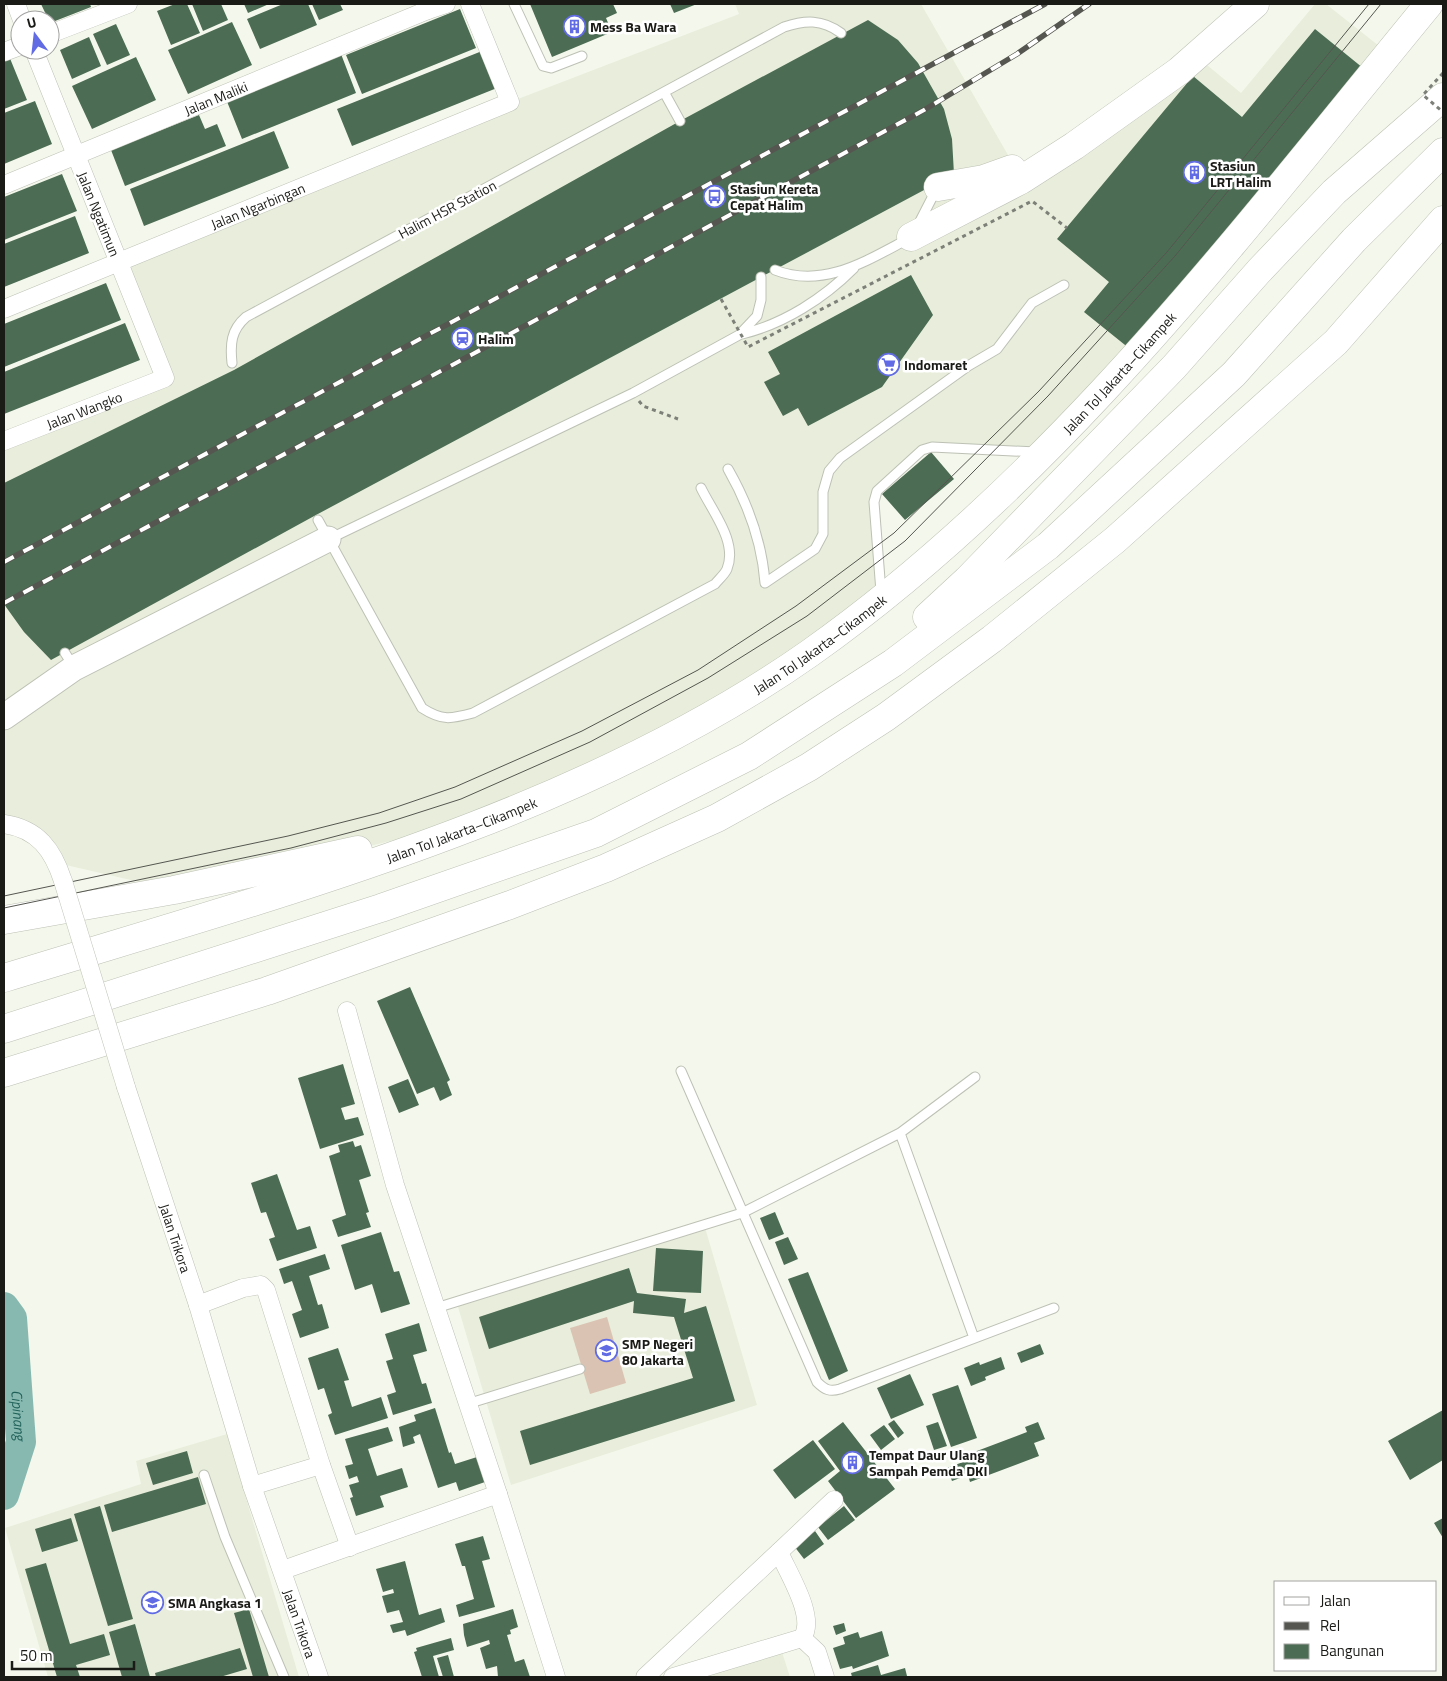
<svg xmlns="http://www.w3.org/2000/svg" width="1447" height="1681" font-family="'Titillium Web',sans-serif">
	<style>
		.built { fill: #e8eedb }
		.green { fill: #dac3b2 }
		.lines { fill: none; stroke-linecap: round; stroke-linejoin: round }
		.river { stroke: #88b9b1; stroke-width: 30 }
		.building { fill: #4c6c54 }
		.lane-casing { stroke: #bdc1b5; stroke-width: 11 }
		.street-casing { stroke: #bdc1b5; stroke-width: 19 }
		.secondary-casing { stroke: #bdc1b5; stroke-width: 27 }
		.highway-casing { stroke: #bdc1b5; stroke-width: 29 }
		.path { stroke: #7d8078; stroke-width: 3; stroke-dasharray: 4 4; stroke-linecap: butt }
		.lane { stroke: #fff; stroke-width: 9 }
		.street { stroke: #fff; stroke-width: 18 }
		.secondary { stroke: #fff; stroke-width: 25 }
		.highway { stroke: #fff; stroke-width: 28 }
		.tram { stroke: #555650; stroke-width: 1 }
		.rail-casing { stroke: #555650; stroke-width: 5.5 }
		.rail { stroke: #fff; stroke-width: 4; stroke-dasharray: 11; stroke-linecap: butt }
		.street-bridge-casing { stroke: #bdc1b5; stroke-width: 19; stroke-linecap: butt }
		.path-bridge { stroke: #7d8078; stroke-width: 3; stroke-dasharray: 4 4; stroke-linecap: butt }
		.street-bridge { stroke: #fff; stroke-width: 18 }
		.labels { text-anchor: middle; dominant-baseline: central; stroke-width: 5; stroke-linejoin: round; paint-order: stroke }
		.poi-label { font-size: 14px; font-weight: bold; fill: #1a1b17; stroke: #fff; text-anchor: start }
		.street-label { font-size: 14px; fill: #1a1b17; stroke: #fff }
		.water-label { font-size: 15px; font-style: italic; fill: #1f6158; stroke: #fff }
	</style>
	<rect width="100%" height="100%" fill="#f4f8ec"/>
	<path class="built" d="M 735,4 L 921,4 L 1015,167 L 1196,56 L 1241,93 L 1315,4 L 1326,4 L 1388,53 L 1044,452 L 932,447 L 877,490 L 881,600 L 807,655 L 503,814 L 282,867 L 174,890 L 57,863 L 4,824 L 4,441 L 164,378 L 119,261 L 510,102 L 739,14 Z
		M 704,1224 L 757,1405 L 511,1485 L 455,1297 Z
		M 227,1434 L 299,1677 L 48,1677 L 5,1528 L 141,1484 L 136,1461 Z
		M 782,1652 L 790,1677 L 694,1677 Z"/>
	<path class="green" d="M 607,1317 L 626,1383 L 590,1394 L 570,1328 Z"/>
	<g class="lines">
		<path class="river" id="s1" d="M 4,1307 L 12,1318 L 21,1442 L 4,1495"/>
	</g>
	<path class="building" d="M 41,4 L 90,4 L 91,7 L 50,23 Z
		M 175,4 L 187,4 L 200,33 L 171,45 L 157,11 Z
		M 192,4 L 221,4 L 228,20 L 203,31 Z
		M 244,4 L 269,4 L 248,13 Z
		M 283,4 L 308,4 L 317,25 L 260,49 L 247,19 Z
		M 312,4 L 340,4 L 343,10 L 319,20 Z
		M 530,4 L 613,4 L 617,13 L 606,18 L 612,32 L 552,57 Z
		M 670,4 L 697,4 L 674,13 Z
		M 460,9 L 476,48 L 362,94 L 346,55 Z
		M 868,20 L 898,40 L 918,63 L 944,109 L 952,139 L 954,174 L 316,515 L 51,660 L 24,632 L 6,607 L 4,603 L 4,483 L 234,370 L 680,121 Z
		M 232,22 L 252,65 L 188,94 L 168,50 Z
		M 116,24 L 130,55 L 107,65 L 93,34 Z
		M 1315,29 L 1363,68 L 1130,349 L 1084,312 L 1109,282 L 1057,239 L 1193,76 L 1242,117 Z
		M 89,37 L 101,66 L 72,79 L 60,50 Z
		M 482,51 L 497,88 L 352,146 L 337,109 Z
		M 341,54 L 356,93 L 242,139 L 226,99 Z
		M 9,56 L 27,100 L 4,109 L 4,59 Z
		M 136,57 L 156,100 L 92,129 L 72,86 Z
		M 35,101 L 52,144 L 4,164 L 4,113 Z
		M 199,115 L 205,129 L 217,124 L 226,146 L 125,186 L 111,150 Z
		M 274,131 L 289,168 L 144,226 L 130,189 Z
		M 62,174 L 77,211 L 4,240 L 4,197 Z
		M 75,216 L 89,253 L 4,287 L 4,244 Z
		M 911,275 L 933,315 L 882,387 L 808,426 L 798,408 L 783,416 L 764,382 L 780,374 L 768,352 Z
		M 106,283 L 121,320 L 4,367 L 4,324 Z
		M 125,323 L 140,360 L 4,414 L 4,372 Z
		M 931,452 L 954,479 L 905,520 L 882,494 Z
		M 410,987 L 450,1080 L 447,1082 L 452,1095 L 440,1101 L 434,1087 L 417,1094 L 377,1001 Z
		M 343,1064 L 355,1104 L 341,1108 L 345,1120 L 358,1117 L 364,1135 L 320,1149 L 298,1078 Z
		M 408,1079 L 419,1105 L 399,1113 L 388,1087 Z
		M 353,1141 L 355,1147 L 361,1145 L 371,1176 L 359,1180 L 369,1212 L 366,1213 L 371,1227 L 338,1237 L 332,1220 L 346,1215 L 329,1156 L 340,1152 L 338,1145 Z
		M 277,1174 L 297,1230 L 310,1226 L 317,1248 L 277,1261 L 269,1239 L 275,1237 L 266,1212 L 261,1213 L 251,1183 Z
		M 775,1212 L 784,1234 L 769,1240 L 760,1218 Z
		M 381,1232 L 394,1272 L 399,1271 L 410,1304 L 381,1313 L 372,1284 L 355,1290 L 341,1245 Z
		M 788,1237 L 798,1259 L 784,1265 L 775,1242 Z
		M 656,1248 L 703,1251 L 701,1293 L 653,1291 Z
		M 325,1254 L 330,1269 L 309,1276 L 318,1305 L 322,1304 L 329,1328 L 300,1338 L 292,1314 L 302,1310 L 292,1281 L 284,1284 L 279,1269 Z
		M 629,1268 L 637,1293 L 686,1299 L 684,1313 L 706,1306 L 735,1401 L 530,1465 L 520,1431 L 693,1378 L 674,1317 L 633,1313 L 634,1301 L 489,1349 L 479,1317 Z
		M 808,1272 L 848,1371 L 829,1380 L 788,1279 Z
		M 419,1323 L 427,1351 L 413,1355 L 422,1384 L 426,1383 L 432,1403 L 393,1415 L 387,1395 L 396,1392 L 386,1361 L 393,1359 L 385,1334 Z
		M 1040,1344 L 1044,1354 L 1021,1363 L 1017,1353 Z
		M 338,1348 L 349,1380 L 344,1381 L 352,1407 L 381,1397 L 388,1418 L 335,1435 L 328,1415 L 332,1413 L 324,1388 L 318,1390 L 308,1358 Z
		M 1001,1357 L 1005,1369 L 985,1377 L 986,1380 L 971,1386 L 964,1368 L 979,1362 L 980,1365 Z
		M 910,1374 L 924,1405 L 891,1419 L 877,1388 Z
		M 958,1385 L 977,1438 L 951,1447 L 932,1394 Z
		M 435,1408 L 449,1453 L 451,1452 L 455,1464 L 477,1457 L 485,1482 L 459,1491 L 456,1482 L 438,1488 L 420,1434 L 413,1437 L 415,1443 L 403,1447 L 399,1427 L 416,1421 L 414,1415 Z
		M 1443,1410 L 1443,1460 L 1410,1480 L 1388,1441 Z
		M 894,1420 L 904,1433 L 898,1438 L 888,1424 Z
		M 843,1422 L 895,1489 L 856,1518 L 828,1481 L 840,1471 L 818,1441 Z
		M 938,1422 L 947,1446 L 934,1450 L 926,1426 Z
		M 1038,1422 L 1045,1439 L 1034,1443 L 1039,1456 L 970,1482 L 968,1475 L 952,1481 L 947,1468 L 963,1462 L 961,1457 L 1027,1432 L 1025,1427 Z
		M 884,1425 L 895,1439 L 881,1450 L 870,1435 Z
		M 388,1427 L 393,1441 L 368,1449 L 377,1476 L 402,1468 L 408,1487 L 380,1496 L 384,1507 L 356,1516 L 350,1498 L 353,1497 L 349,1485 L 359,1482 L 357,1476 L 349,1479 L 345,1466 L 353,1464 L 345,1439 Z
		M 813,1440 L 835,1469 L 795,1499 L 773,1470 Z
		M 187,1451 L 193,1473 L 153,1485 L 146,1463 Z
		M 198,1477 L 206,1504 L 112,1532 L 104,1505 Z
		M 100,1506 L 133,1619 L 108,1626 L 74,1514 Z
		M 844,1506 L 855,1520 L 828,1540 L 818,1527 Z
		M 71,1518 L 78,1541 L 42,1552 L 35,1529 Z
		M 1443,1518 L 1443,1538 L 1434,1523 Z
		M 815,1531 L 824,1544 L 804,1559 L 794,1546 Z
		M 483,1536 L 490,1559 L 482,1561 L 495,1607 L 459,1617 L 456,1605 L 474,1599 L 465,1566 L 462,1566 L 455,1544 Z
		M 405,1561 L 419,1615 L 441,1608 L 445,1622 L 407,1636 L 405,1630 L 393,1633 L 390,1625 L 403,1622 L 399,1610 L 387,1613 L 382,1596 L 394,1593 L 393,1589 L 383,1592 L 376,1569 Z
		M 46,1563 L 70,1644 L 104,1634 L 110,1655 L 76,1665 L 80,1677 L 57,1677 L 25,1569 Z
		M 249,1609 L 269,1677 L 253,1677 L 234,1613 Z
		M 513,1609 L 518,1627 L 510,1630 L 511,1634 L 507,1635 L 515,1662 L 524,1659 L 530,1677 L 498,1677 L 497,1666 L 486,1669 L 480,1648 L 490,1644 L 489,1640 L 467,1647 L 464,1635 L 463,1624 Z
		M 844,1623 L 846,1631 L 836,1635 L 833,1626 Z
		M 135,1624 L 150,1677 L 122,1677 L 109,1632 Z
		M 882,1631 L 889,1656 L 853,1669 L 852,1666 L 840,1669 L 833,1648 L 845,1644 L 843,1637 L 858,1632 L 860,1638 Z
		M 451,1638 L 454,1650 L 433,1656 L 439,1677 L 422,1677 L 414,1652 L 417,1651 L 416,1648 Z
		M 240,1648 L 247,1669 L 220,1677 L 156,1677 L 155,1673 Z
		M 448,1655 L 454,1677 L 443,1677 L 437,1658 Z
		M 878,1665 L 881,1675 L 905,1668 L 907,1676 L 852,1677 L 851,1673 Z"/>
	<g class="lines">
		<defs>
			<path id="lane" d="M 514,4 L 543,66 L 551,68 L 582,56
				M 664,92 L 784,27 C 805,20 822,19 841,33
				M 918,225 L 936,190
				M 775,270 C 823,289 866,261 908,239
				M 742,334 C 784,324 824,298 854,268
				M 232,363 C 230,344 231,330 246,317 L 664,92 L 680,121
				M 728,469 C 748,504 762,543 765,583
				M 318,520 L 422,708 C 442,721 451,719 473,713 L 715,584 C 719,579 725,574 727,569 C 738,542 712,511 701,488
				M 329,539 L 633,393 L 739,335 L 757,316 L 761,300 L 761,277
				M 765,583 L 815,549 L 823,534 L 823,492 L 829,471 L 840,458 L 968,366 L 997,349 L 1032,303 L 1064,285
				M 881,592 L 874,502 L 877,491 L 922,450 L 932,447 L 1036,452
				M 65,653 L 74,667
				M 681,1071 L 817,1382 C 825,1390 830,1392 840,1389 L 1054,1308
				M 900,1133 L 974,1338
				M 436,1308 L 742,1213 L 900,1133 L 975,1077
				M 467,1404 L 580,1369
				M 204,1475 L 225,1537 L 284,1677"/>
			<g id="street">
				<path d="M 16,4 L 22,20"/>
				<path d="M 425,4 L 428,10 L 446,4"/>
				<path d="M 50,34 L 128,4"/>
				<path d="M 4,52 L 20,46"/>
				<path id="s2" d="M 4,185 L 428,10"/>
				<path id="s3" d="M 4,309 L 510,102 L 470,4"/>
				<path id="s4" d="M 4,441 L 165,378 L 34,50"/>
				<path d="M 4,824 C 38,829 53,850 63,881"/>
				<path d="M 347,1011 L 395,1185 L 498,1494 L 556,1677"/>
				<path id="s5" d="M 126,1087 L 198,1305 L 252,1486 L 319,1677"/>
				<path d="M 198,1305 L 243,1288 L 261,1285 L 266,1290 L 321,1465 L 350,1547"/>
				<path d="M 252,1486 L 321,1465"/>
				<path d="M 283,1570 L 498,1494"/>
				<path d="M 802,1638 L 817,1652 L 825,1677"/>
				<path d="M 645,1677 L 779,1552"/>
				<path d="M 673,1677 L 802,1638 C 817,1618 788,1573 779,1552 L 834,1500"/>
			</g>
			<path id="secondary" d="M 4,717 L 74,668 L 328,539"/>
			<g id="highway">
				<path d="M 938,187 L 984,179 L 1012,169"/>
				<path d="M 911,237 L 1021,180 L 1074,146 L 1179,71 L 1255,4"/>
				<path d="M 927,617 L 967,580 L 1174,367 L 1259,271 L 1334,192 L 1443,97"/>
				<path d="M 4,920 L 174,890 L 358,850"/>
				<path id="s6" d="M 4,978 C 273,895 577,817 810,653 C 1056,479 1240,234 1429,4"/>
				<path d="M 4,1029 L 381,908 L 596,833 L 749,756 L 893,663 L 1048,546 L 1234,374 L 1354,240 L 1443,152"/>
				<path d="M 4,1073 L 267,991 L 510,905 L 606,868 L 717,818 L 809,767 L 886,717 L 992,639 L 1115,540 L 1336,342 L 1443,220"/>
			</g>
		</defs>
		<use href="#lane" class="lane-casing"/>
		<use href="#street" class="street-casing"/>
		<use href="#secondary" class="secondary-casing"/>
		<use href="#highway" class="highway-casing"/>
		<path class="path" d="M 639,401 L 643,406 L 678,419"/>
		<use href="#lane" class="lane"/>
		<use href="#street" class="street"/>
		<use href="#secondary" class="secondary"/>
		<use href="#highway" class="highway"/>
		<path class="tram" d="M 4,896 L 288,836 L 379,813 L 455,787 L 582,731 L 698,670 L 796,606 L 894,533 L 1039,391 L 1167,252 L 1369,4
			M 4,908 L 291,848 L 386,823 L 461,799 L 590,742 L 708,678 L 807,616 L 905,541 L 1048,396 L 1175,256 L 1381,4"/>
		<defs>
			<path id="rail" d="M 4,562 L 1045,4
				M 4,603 L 471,355 L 924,110 L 1017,54 L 1089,4"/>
		</defs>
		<use href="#rail" class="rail-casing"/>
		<use href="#rail" class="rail"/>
		<defs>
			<path id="street-bridge" d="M 63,881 L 126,1087"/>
		</defs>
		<use href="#street-bridge" class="street-bridge-casing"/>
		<path class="path-bridge" d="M 1443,73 L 1423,95 L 1443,112
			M 721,299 L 748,347 L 1032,201 L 1067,228"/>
		<use href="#street-bridge" class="street-bridge"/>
	</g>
	<defs>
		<symbol id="building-ring" viewBox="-11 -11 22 22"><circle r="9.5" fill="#fff" stroke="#616be3" stroke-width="1.5"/><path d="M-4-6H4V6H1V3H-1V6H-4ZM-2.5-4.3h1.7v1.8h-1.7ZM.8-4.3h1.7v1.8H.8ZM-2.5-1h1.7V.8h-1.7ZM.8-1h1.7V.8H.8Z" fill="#616be3"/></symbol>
		<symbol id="bus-ring" viewBox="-11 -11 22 22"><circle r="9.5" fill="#fff" stroke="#616be3" stroke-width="1.5"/><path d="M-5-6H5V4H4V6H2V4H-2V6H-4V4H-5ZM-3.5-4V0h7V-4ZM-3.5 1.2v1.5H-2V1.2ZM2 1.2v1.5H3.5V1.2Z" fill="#616be3"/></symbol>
		<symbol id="station-ring" viewBox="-11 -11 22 22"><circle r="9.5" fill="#fff" stroke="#616be3" stroke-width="1.5"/><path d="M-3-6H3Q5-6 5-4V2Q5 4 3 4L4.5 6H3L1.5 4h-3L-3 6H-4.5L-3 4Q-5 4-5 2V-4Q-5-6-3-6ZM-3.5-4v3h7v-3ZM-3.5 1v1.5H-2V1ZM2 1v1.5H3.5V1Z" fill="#616be3"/></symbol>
		<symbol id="supermarket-ring" viewBox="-11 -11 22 22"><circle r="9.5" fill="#fff" stroke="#616be3" stroke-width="1.5"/><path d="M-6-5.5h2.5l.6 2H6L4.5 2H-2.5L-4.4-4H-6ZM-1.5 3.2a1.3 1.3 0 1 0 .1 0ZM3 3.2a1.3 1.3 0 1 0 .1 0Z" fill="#616be3"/></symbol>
		<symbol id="school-ring" viewBox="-11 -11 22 22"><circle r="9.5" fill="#fff" stroke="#616be3" stroke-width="1.5"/><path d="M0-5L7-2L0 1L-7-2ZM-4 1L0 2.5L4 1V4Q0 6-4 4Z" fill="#616be3"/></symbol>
	</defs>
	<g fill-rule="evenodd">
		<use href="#building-ring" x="562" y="14" width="25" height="25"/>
		<use href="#building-ring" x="1182" y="160" width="25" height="25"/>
		<use href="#bus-ring" x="702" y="184" width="25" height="25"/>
		<use href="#station-ring" x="450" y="326" width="25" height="25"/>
		<use href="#supermarket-ring" x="876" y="352" width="25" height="25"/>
		<use href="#school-ring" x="594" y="1338" width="25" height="25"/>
		<use href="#building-ring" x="840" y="1450" width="25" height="25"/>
		<use href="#school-ring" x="140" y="1590" width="25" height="25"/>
	</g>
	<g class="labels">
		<g class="poi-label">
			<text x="590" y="26">Mess Ba Wara</text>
			<text x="1210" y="165">Stasiun<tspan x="1210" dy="16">LRT Halim</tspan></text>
			<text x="730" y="188">Stasiun Kereta<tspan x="730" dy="16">Cepat Halim</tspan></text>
			<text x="478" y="338">Halim</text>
			<text x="904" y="364">Indomaret</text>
			<text x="622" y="1343">SMP Negeri<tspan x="622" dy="16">80 Jakarta</tspan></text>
			<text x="869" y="1454">Tempat Daur Ulang<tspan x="869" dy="16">Sampah Pemda DKI</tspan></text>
			<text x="168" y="1602">SMA Angkasa 1</text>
		</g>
		<g class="street-label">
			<text stroke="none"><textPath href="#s2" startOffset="229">Jalan Maliki</textPath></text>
			<text stroke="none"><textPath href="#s3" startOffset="274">Jalan Ngarbingan</textPath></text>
			<text transform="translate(447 209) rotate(-28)">Halim HSR Station</text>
			<text transform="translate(99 214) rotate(68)">Jalan Ngatimun</text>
			<text stroke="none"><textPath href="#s6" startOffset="1291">Jalan Tol Jakarta–Cikampek</textPath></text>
			<text stroke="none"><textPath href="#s4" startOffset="86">Jalan Wangko</textPath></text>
			<text stroke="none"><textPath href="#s6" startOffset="886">Jalan Tol Jakarta–Cikampek</textPath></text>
			<text stroke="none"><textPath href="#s6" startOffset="481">Jalan Tol Jakarta–Cikampek</textPath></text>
			<text stroke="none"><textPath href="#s5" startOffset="159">Jalan Trikora</textPath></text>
			<text stroke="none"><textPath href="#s5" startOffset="564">Jalan Trikora</textPath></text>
		</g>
		<g class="water-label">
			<text stroke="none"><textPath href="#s1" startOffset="111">Cipinang</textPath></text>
		</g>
	</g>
	<rect width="1447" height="1681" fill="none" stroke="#1a1b17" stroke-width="10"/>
	<rect x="1274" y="1581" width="162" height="90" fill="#ffffff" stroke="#a3a4a2"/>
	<rect x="1284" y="1597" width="25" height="8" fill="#ffffff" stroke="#a3a4a2"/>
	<text x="1320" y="1606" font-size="15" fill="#1a1b17">Jalan</text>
	<rect x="1284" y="1622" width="25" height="8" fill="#555650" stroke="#a3a4a2"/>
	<text x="1320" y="1631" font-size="15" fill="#1a1b17">Rel</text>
	<rect x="1284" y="1644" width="25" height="15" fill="#4c6c54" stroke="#a3a4a2"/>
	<text x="1320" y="1656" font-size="15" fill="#1a1b17">Bangunan</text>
	<g transform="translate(35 35) rotate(345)"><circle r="24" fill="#ffffff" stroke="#a3a4a2"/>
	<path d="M0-4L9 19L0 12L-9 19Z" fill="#616be3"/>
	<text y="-8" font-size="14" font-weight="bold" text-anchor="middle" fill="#1a1b17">U</text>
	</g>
	<path d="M12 1661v8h122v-8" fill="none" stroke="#1a1b17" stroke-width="2.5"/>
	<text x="20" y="1661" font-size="15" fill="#1a1b17" stroke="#ffffff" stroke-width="4" paint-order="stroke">50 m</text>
</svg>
